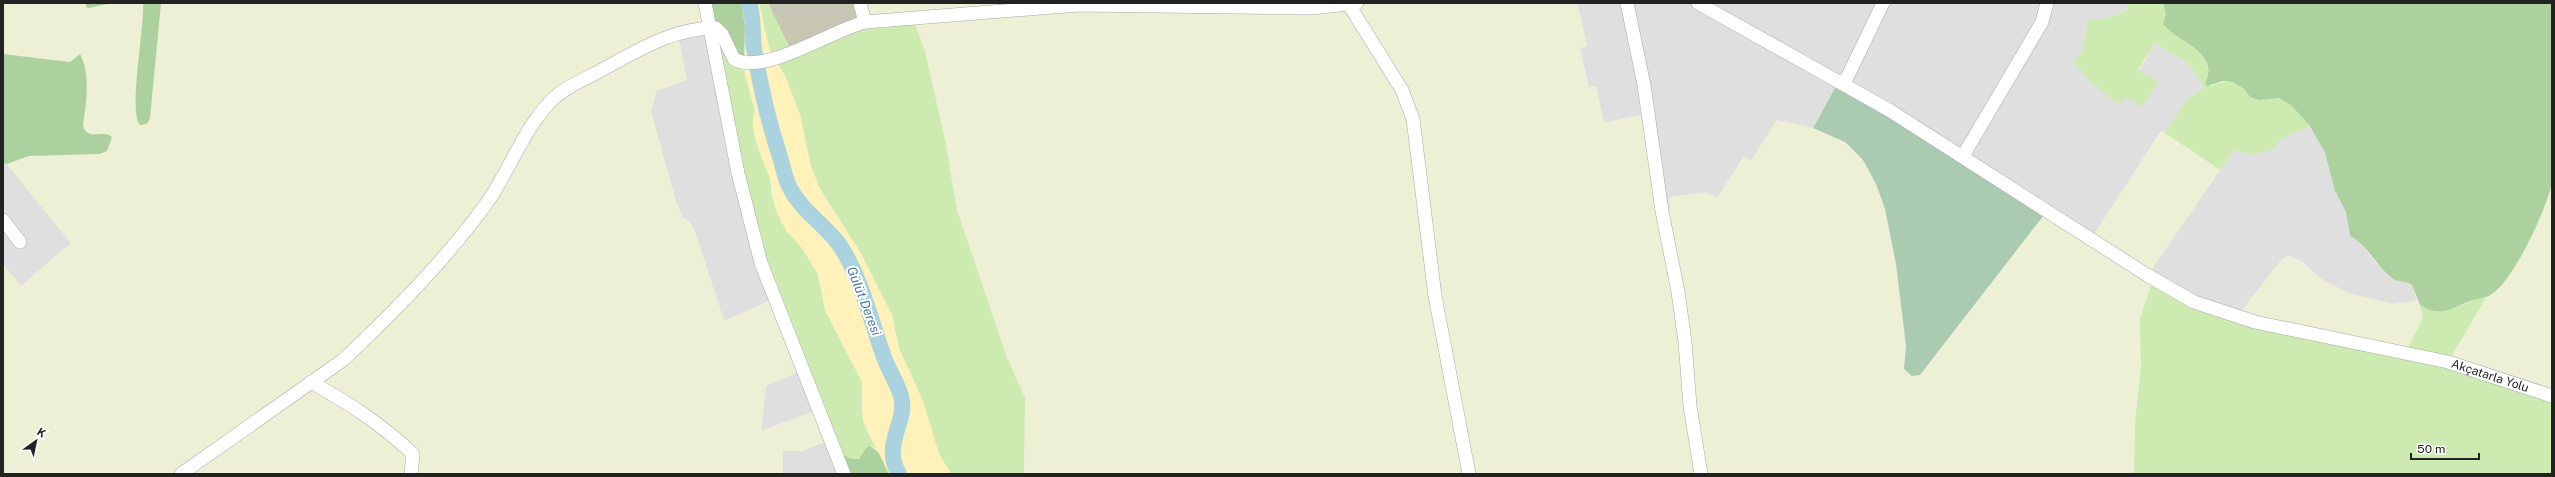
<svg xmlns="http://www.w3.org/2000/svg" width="2555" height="477" font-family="'Public Sans',sans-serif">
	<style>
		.residential { fill: #e0dfdf }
		.construction { fill: #c7c7b4 }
		.farmland { fill: #eef0d5 }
		.grass { fill: #cdebb0 }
		.forest { fill: #add19e }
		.sand { fill: #fff1ba }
		.cemetery { fill: #aacbaf }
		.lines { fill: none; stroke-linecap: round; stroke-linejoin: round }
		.river { stroke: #aad3df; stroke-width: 16 }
		.minor-casing { stroke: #a9a9a9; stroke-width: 14 }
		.minor { stroke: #fff; stroke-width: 13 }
		.labels { text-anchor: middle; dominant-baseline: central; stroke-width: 4; stroke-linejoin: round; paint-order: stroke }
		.street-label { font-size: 12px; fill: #222; stroke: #fff }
		.water-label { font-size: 13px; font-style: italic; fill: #4a7aab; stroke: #fff }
	</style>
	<rect width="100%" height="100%" fill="#f2efe9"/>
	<path class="residential" d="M 1577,3 L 2126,3 L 2128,8 L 2117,16 L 2111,19 L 2088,20 L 2082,50 L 2074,62 L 2120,104 L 2155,43 L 2189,64 L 2204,87 L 2185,102 L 2165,133 L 2161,131 L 2091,239 L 1839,81 L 1813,128 L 1777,120 L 1751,161 L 1744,157 L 1717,199 L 1669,197 L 1671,210 L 1662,211 L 1648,114 L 1604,123 L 1596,87 L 1589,88 L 1580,48 L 1587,46 Z
		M 710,28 L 774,299 L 724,321 L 695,232 L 690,222 L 683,218 L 676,202 L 651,112 L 656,91 L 678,35 Z
		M 2310,126 L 2325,153 L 2335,191 L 2346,212 L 2350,236 L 2360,242 L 2375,262 L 2390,277 L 2412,285 L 2417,301 L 2393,304 L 2348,293 L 2323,280 L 2300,260 L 2283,258 L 2237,316 L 2147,275 L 2234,150 L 2244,153 Z
		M 3,163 L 7,164 L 71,243 L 21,286 L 3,264 Z
		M 801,371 L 817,410 L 761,431 L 766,385 Z
		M 830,440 L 844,474 L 783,474 L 783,451 L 802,451 Z"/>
	<path class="construction" d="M 768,3 L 860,3 L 865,22 L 791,52 Z"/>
	<path class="farmland" d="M 3,3 L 705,3 L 710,28 L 678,35 L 687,80 L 656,91 L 651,112 L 676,202 L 683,218 L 690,222 L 695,232 L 724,321 L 774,299 L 801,371 L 766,386 L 761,431 L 817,410 L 830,440 L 802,451 L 783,451 L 783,474 L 3,474 L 3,264 L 21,286 L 71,243 L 7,164 L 29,156 L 99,154 L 105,134 L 92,136 L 86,133 L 83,126 L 86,108 L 84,60 L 80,54 L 70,62 L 3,54 Z
		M 860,3 L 1577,3 L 1587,46 L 1580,48 L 1588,88 L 1596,86 L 1604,123 L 1648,114 L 1662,211 L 1671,210 L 1669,197 L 1705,192 L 1717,198 L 1744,156 L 1751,161 L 1777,120 L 1813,128 L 1839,138 L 1863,160 L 1876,184 L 1885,209 L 1896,264 L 1906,346 L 1904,369 L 1927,368 L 2047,211 L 2091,239 L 2162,131 L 2220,170 L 2148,275 L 2153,279 L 2140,319 L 2141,366 L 2135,423 L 2134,474 L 1024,474 L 1025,398 L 1006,355 L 957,210 L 945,140 L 925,51 L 876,22 Z
		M 2552,182 L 2552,390 L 2448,362 L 2487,296 L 2493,294 L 2515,265 L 2546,205 Z
		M 2290,255 L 2323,280 L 2348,293 L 2393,304 L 2417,301 L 2423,311 L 2423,318 L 2405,353 L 2237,316 L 2283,258 Z"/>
	<path class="grass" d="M 759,3 L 768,3 L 792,52 L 839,30 L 913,19 L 925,51 L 945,140 L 957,210 L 1006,355 L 1025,398 L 1024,474 L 951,474 L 939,454 L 916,385 L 899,349 L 892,315 L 860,252 L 820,189 L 811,167 L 800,115 L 786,78 L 769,48 Z
		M 2126,3 L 2163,3 L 2166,14 L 2163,24 C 2176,42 2220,52 2205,83 L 2212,86 C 2225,81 2233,79 2244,89 C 2247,92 2248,96 2252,98 C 2260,101 2266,98 2274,98 C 2289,97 2300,115 2310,126 L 2279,140 L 2274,148 L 2266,152 L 2250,155 L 2234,150 L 2220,170 L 2165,133 L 2185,102 L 2204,87 L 2189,64 L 2155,43 L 2138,70 L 2158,82 L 2142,107 L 2125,97 L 2120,104 C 2101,92 2088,80 2074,62 L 2082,50 L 2088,20 C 2105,19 2114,18 2128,9 Z
		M 716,28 L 744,63 L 745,75 L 755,110 L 753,118 L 760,154 L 770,178 L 772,198 L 781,222 L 802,248 L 818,274 L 825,310 L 862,382 L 862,412 L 868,433 L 876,448 L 870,446 L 866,448 L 859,459 L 851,459 L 834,450 L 761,263 Z
		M 2153,279 L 2194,302 L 2405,353 L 2423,318 L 2420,305 C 2444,320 2462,302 2487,296 L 2448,362 L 2552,390 L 2552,474 L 2134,474 L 2135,423 L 2141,366 L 2140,319 Z"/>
	<path class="forest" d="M 86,3 L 113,3 L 89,8 L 86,7 Z
		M 143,3 L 161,3 L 150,118 L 147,124 L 140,125 C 128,113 145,24 143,3 Z
		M 705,3 L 742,3 L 745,27 L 744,63 L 719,30 Z
		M 2163,3 L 2552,3 L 2552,182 C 2547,209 2514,279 2492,294 C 2484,299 2473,299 2465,303 C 2448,311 2437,316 2420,305 L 2412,285 C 2405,280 2398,283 2392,278 C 2376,266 2367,244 2350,236 L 2346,212 L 2335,191 L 2325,153 L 2310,126 L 2291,105 L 2279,98 L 2259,100 L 2250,97 L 2244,89 L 2233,82 L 2223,81 L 2207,86 L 2205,83 C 2221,52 2176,42 2163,24 L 2166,14 Z
		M 3,54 L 70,62 L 80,54 C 91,74 86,104 83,126 C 89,142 102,129 112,137 L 107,151 L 99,154 L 29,156 L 7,164 L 3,163 Z
		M 870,446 L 881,454 L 889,474 L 844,474 L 834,450 L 851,459 L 859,459 L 866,448 Z"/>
	<path class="sand" d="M 742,3 L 759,3 L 769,48 L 786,78 L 800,115 L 811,167 L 820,189 L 860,252 L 892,315 L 899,349 L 923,401 L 939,454 L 951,474 L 889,474 L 863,421 L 862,382 L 825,310 L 818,274 L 802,248 L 787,232 L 776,211 L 770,178 L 756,142 L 753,125 L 755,110 L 745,75 L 745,27 Z"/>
	<path class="cemetery" d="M 1839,81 L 2047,211 L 1920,375 L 1912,376 L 1904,369 L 1906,346 L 1896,264 L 1885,209 L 1876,184 L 1863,160 L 1845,142 L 1813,128 Z"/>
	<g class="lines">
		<path class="river" d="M 749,3 C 754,16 752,33 754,48 C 760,85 768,121 780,157 C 783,167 785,179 790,188 C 802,212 826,225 841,247 C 863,282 871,322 885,360 C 890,372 897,383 901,396 C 908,423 881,444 899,474"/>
		<defs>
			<g id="minor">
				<path d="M 705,3 L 738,173 L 761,263 L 844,474"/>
				<path d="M 860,3 L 865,22"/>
				<path d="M 1627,3 L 1644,85 L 1662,211 L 1678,292 L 1685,342 L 1690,406 L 1701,474"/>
				<path id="s1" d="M 1698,3 L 1889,110 L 2147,275 L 2194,302 L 2255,322 L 2448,362 L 2552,396"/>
				<path d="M 1349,5 L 1402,90 L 1413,119 L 1435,296 L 1469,474"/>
				<path d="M 1844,84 L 1883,3"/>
				<path d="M 1963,156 L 2042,22 L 2047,3"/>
				<path d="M 3,220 L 20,242"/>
				<path d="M 311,382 C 350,404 380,423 413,454 L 411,474"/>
				<path d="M 181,474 L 343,360 C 391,315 448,257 486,204 C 509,172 523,130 550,102 C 562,89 580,81 596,73 C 632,54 673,27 716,28 L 722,34 L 734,59 C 764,76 832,30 865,22 L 1079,5 L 1312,8 L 1357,3"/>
			</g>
		</defs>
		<use href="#minor" class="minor-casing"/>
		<use href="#minor" class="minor"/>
	</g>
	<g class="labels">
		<g class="street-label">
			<text stroke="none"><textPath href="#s1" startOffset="885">Akçatarla Yolu</textPath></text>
		</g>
		<g class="water-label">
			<text transform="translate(864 301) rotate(69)">Gülüt Deresi</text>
		</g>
	</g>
	<rect width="2555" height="477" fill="none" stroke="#222222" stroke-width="8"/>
	<g transform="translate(36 441) rotate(33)" stroke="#ffffff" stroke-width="3" paint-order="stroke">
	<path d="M0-3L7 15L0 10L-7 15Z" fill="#222222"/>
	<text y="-6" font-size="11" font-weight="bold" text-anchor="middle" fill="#222222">K</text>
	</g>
	<path d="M2411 453v6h68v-6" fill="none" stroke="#222222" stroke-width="2"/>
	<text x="2417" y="453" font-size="12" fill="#222222" stroke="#ffffff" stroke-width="3" paint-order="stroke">50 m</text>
</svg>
